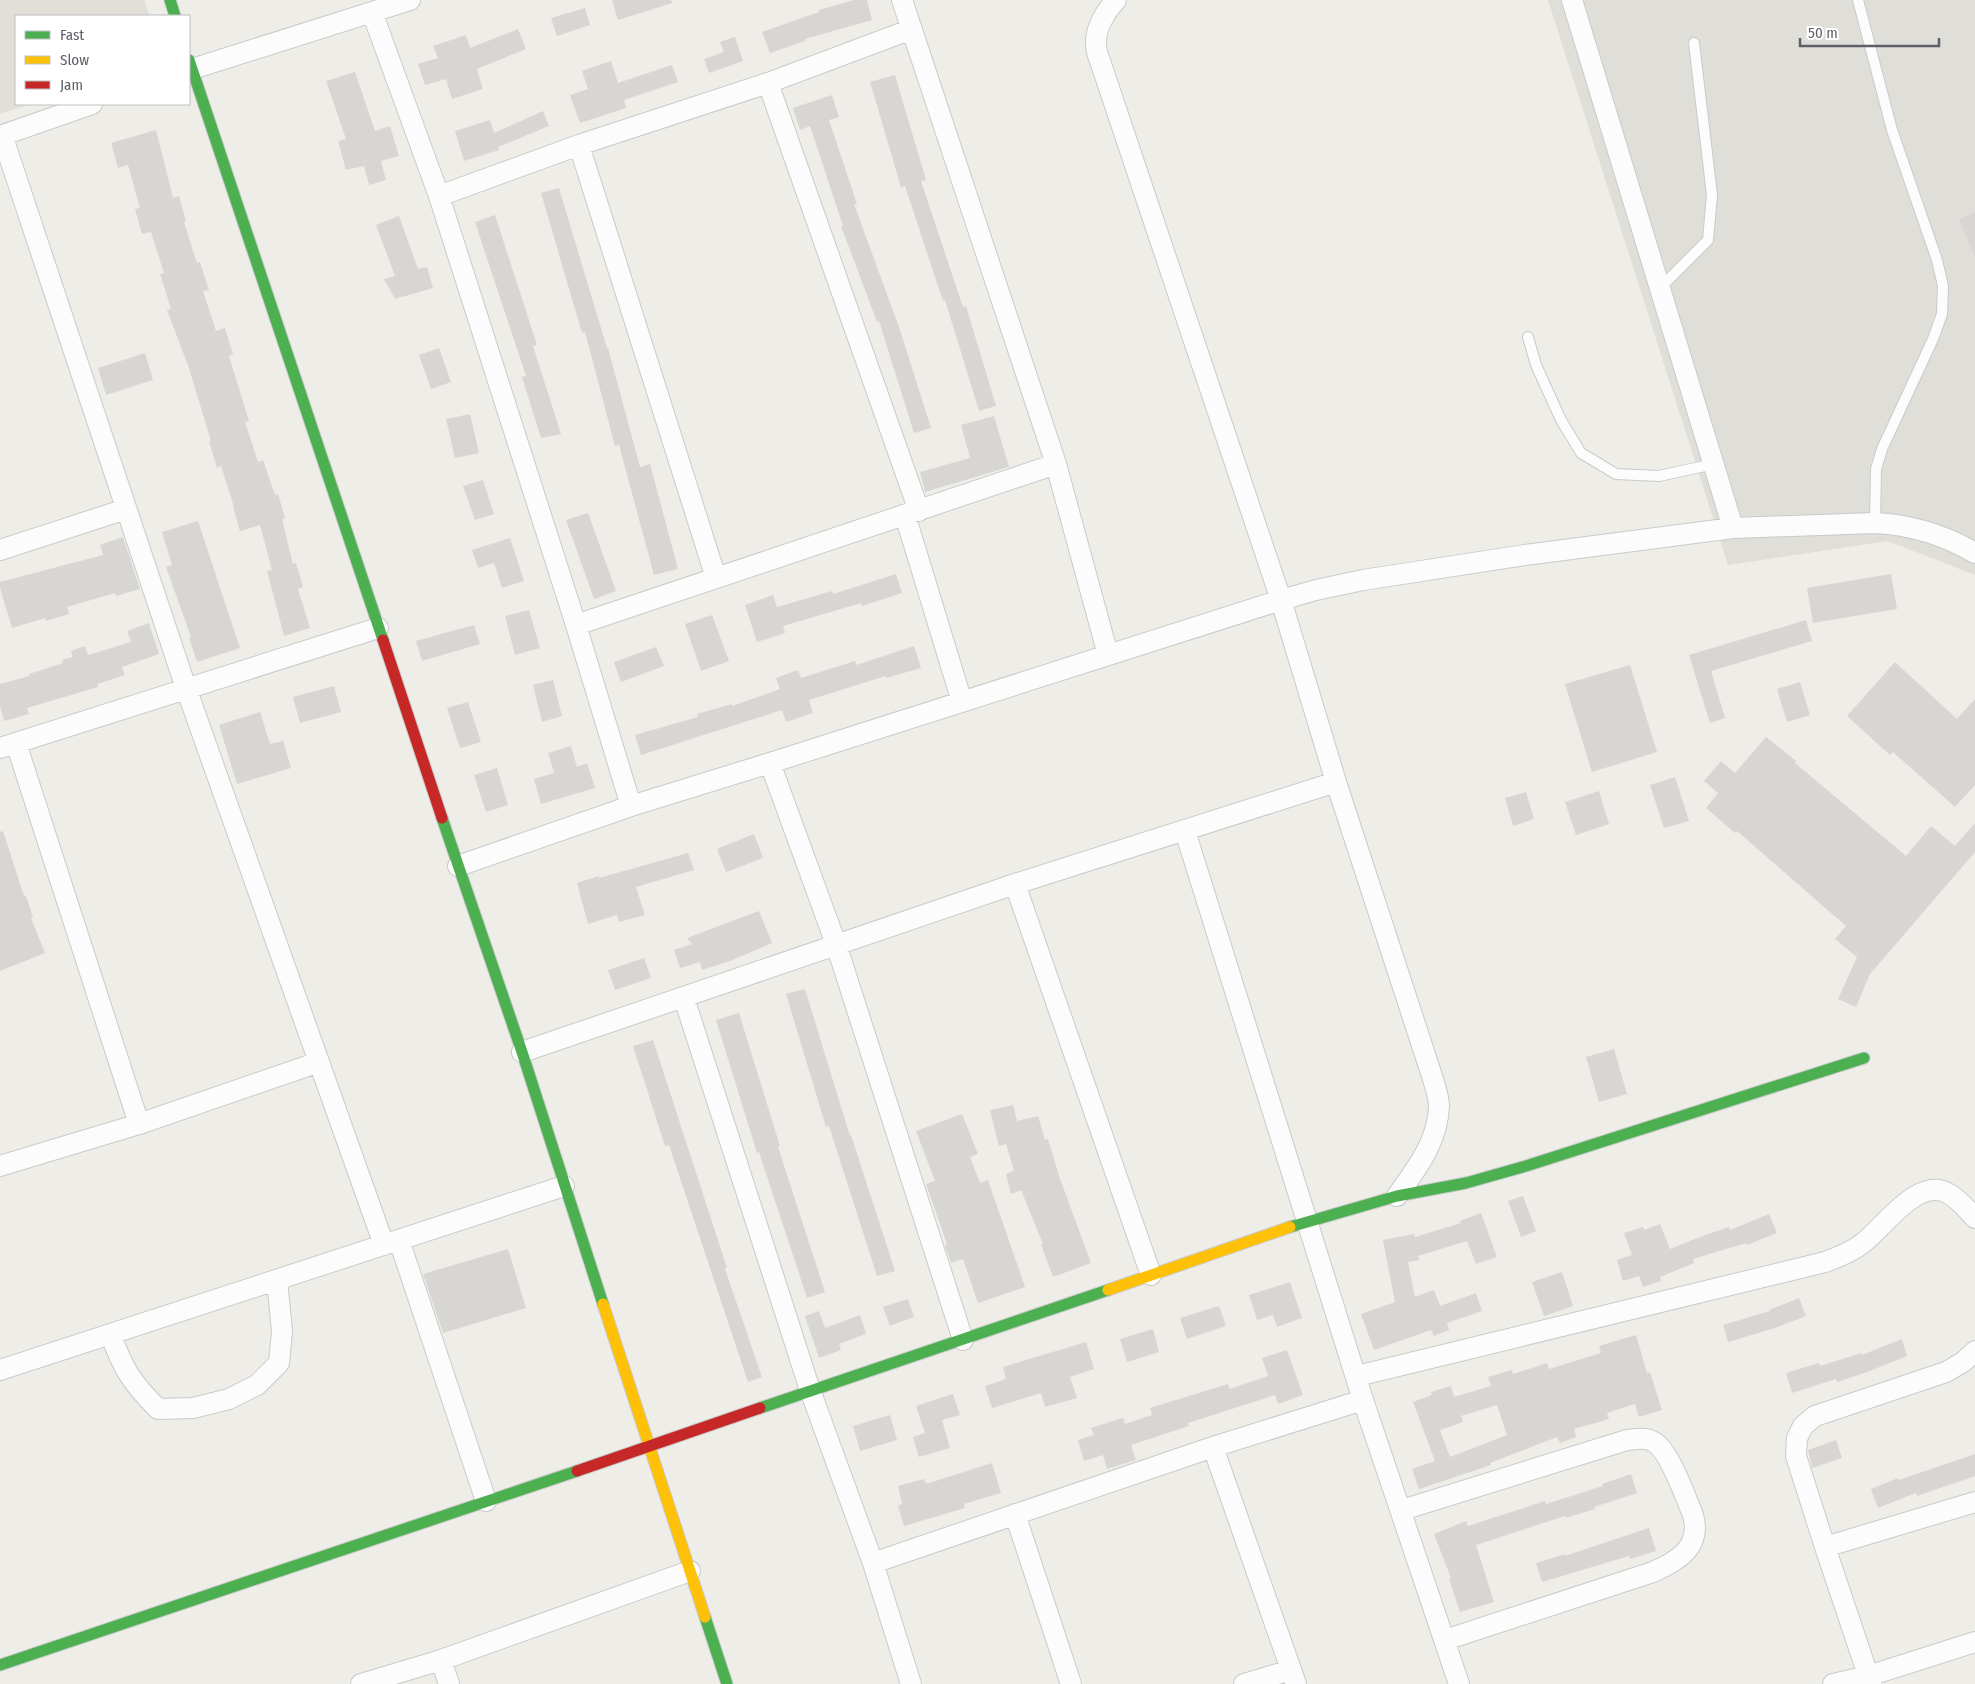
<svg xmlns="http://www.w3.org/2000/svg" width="1975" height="1684" font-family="'Fira Sans Condensed',sans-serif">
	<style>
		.industrial { fill: #dfded9 }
		.education { fill: #e1dfd8 }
		.building { fill: #d8d6d3; fill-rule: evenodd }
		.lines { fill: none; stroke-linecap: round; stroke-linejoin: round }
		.lane-casing { stroke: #cacac9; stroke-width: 12 }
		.street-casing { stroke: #cacac9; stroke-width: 22 }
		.fast-casing { stroke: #cacbca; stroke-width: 13 }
		.slow-casing { stroke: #cacbca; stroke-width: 13 }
		.jam-casing { stroke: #cacbca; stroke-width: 13 }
		.lane { stroke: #fcfcfc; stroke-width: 10 }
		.street { stroke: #fcfcfc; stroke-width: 20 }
		.fast { stroke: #4caf50; stroke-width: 11 }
		.slow { stroke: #ffc107; stroke-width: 11 }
		.jam { stroke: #c62828; stroke-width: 11 }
	</style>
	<rect width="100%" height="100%" fill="#eeede8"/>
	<path class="industrial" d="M 1548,0 L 1975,0 L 1975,575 L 1888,541 L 1728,565 Z"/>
	<path class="education" d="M 0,0 L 144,0 L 150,16 L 16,16 L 16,104 L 31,104 L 0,114 Z"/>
	<path class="building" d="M 612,0 L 671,0 L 672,3 L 618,20 Z
		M 854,0 L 867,0 L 872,20 L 805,39 L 805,41 L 770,53 L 762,32 L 819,12 L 819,10 Z
		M 585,8 L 590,25 L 557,36 L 551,18 Z
		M 518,29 L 526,49 L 477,69 L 483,89 L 452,99 L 446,79 L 425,85 L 418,64 L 438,58 L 433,46 L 466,35 L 470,48 Z
		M 735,37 L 743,61 L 709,73 L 704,59 L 724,52 L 720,42 Z
		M 611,61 L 618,83 L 672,65 L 678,82 L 624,100 L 626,108 L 580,123 L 570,95 L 588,89 L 582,71 Z
		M 355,72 L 375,131 L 390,126 L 399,156 L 381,161 L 386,180 L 369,185 L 364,166 L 346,170 L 338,141 L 346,139 L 326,81 Z
		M 895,75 L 926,180 L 921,181 L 963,307 L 966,306 L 996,406 L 979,411 L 945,300 L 943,301 L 905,186 L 901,187 L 870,82 Z
		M 832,95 L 839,117 L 829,120 L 857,204 L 854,204 L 900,330 L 931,428 L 914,433 L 879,321 L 877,322 L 841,226 L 843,226 L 810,126 L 800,130 L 793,108 Z
		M 543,111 L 549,126 L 498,147 L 499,150 L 464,161 L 455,131 L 490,120 L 494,133 Z
		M 156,130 L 173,198 L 179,196 L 186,221 L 184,222 L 197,263 L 200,262 L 209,290 L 203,291 L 216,331 L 225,328 L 233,354 L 229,356 L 249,421 L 245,422 L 258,462 L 263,460 L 275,495 L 278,494 L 285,518 L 282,519 L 293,564 L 296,563 L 303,587 L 298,589 L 310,628 L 284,636 L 267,571 L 272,570 L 260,525 L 240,531 L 233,507 L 234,507 L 221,466 L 217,468 L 209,441 L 211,441 L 189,368 L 167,310 L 171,309 L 160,274 L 164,273 L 151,232 L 142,234 L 135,209 L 140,208 L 128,165 L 118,168 L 111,143 Z
		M 559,188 L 607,348 L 608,348 L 640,467 L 650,464 L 678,569 L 654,575 L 619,445 L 615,446 L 585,332 L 582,333 L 541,193 Z
		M 1975,212 L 1975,257 L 1959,219 Z
		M 495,215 L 537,345 L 533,346 L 561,434 L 541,438 L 522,377 L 526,376 L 475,222 Z
		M 399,216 L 418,269 L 427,267 L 433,288 L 395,299 L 384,279 L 395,276 L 376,225 Z
		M 439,348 L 451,382 L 431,389 L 419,355 Z
		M 145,353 L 153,380 L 106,395 L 98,368 Z
		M 470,414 L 479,453 L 455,458 L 446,419 Z
		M 994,416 L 1009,467 L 925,492 L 920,472 L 970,458 L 961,425 Z
		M 483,480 L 494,514 L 475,520 L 463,486 Z
		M 588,513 L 616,591 L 594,599 L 566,520 Z
		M 198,521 L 240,648 L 197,662 L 189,638 L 191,637 L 166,567 L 172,565 L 162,532 Z
		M 123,537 L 140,589 L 116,596 L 115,593 L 67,607 L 69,614 L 46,621 L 45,618 L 12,628 L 0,588 L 0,582 L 103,555 L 100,545 Z
		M 510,538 L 524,581 L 502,588 L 494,563 L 478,568 L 472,550 Z
		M 896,574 L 902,593 L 862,606 L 861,603 L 783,626 L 785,633 L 757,642 L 745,605 L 773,595 L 777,607 L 832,591 L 833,594 Z
		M 1891,574 L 1897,609 L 1813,623 L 1807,588 Z
		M 529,610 L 540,648 L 515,655 L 505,616 Z
		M 712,615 L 729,661 L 701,671 L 685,624 Z
		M 1806,620 L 1812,641 L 1711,671 L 1725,718 L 1710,723 L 1689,655 Z
		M 149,623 L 159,654 L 122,667 L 125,675 L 97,684 L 98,687 L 27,708 L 29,714 L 4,721 L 0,706 L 0,684 L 30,676 L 29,674 L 63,663 L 62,660 L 73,657 L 71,651 L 85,646 L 88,655 L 131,642 L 127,631 Z
		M 474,625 L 480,644 L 422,661 L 416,641 Z
		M 914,646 L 921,668 L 886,678 L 886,676 L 809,700 L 813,713 L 786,722 L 782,710 L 641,755 L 635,735 L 698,717 L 697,714 L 732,704 L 732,706 L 780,689 L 776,678 L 798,670 L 801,678 L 855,661 L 856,665 Z
		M 656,647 L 664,666 L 621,682 L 614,662 Z
		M 1895,662 L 1957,719 L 1975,699 L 1975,785 L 1955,807 L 1893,752 L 1890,755 L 1847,716 Z
		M 1630,665 L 1657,752 L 1592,772 L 1565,684 Z
		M 553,680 L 562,716 L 542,722 L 533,685 Z
		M 1800,682 L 1810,715 L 1787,722 L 1777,689 Z
		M 334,686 L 341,712 L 300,723 L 293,697 Z
		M 468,702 L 481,742 L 460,748 L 447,708 Z
		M 260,712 L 270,744 L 283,741 L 291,768 L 237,784 L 219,725 Z
		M 1766,737 L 1796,761 L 1795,763 L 1906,856 L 1931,826 L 1955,846 L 1975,823 L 1975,852 L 1870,974 L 1856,1007 L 1838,999 L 1857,957 L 1835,939 L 1846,926 L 1737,831 L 1735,833 L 1706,808 L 1718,793 L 1704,781 L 1721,761 L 1735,773 Z
		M 571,746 L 577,767 L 587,763 L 595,788 L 541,804 L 534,779 L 554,773 L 548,753 Z
		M 497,768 L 508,805 L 486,812 L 474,775 Z
		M 1675,777 L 1689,821 L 1664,828 L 1650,785 Z
		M 1599,791 L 1609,824 L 1576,835 L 1565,802 Z
		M 1526,792 L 1534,819 L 1513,826 L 1505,798 Z
		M 3,831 L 24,896 L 26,896 L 33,917 L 31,918 L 45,953 L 0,971 L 0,832 Z
		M 754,834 L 763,858 L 726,872 L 717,849 Z
		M 688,853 L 694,870 L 636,887 L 645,915 L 619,922 L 617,915 L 588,924 L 577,883 L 599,876 L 599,878 Z
		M 759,911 L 772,943 L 730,961 L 702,970 L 700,962 L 680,968 L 674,950 L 692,944 L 687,938 Z
		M 644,958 L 651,978 L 615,990 L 608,970 Z
		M 805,989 L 850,1136 L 851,1135 L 895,1271 L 877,1276 L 829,1126 L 826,1127 L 786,994 Z
		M 739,1013 L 780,1146 L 778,1147 L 825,1292 L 807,1298 L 759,1152 L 757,1153 L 716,1020 Z
		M 653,1040 L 727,1268 L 725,1269 L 762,1377 L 748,1382 L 669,1145 L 665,1146 L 633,1046 Z
		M 1614,1049 L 1627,1094 L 1599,1102 L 1586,1057 Z
		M 1013,1105 L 1017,1121 L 1038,1116 L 1045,1140 L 1048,1139 L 1059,1176 L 1091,1263 L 1053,1277 L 1041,1245 L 1043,1244 L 1021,1190 L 1011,1194 L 1006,1174 L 1014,1171 L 1006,1144 L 999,1146 L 990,1110 Z
		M 962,1114 L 978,1154 L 970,1157 L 980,1183 L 988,1180 L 1025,1287 L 978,1303 L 963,1259 L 951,1263 L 945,1245 L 947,1244 L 926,1184 L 935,1181 L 916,1131 Z
		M 1523,1196 L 1536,1231 L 1521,1237 L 1508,1201 Z
		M 1481,1213 L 1497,1257 L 1476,1264 L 1467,1241 L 1418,1256 L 1419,1260 L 1408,1262 L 1415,1297 L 1434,1290 L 1440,1306 L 1476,1293 L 1482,1311 L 1447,1323 L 1449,1330 L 1434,1336 L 1431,1330 L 1374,1350 L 1361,1314 L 1395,1302 L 1383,1240 L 1414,1234 L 1415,1237 L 1461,1223 L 1460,1221 Z
		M 1769,1214 L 1777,1233 L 1747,1245 L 1746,1243 L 1693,1259 L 1694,1263 L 1660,1277 L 1661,1281 L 1643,1287 L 1639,1276 L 1623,1281 L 1617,1260 L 1632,1255 L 1624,1233 L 1643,1227 L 1644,1230 L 1660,1224 L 1670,1249 L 1700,1237 L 1729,1227 L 1730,1230 Z
		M 508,1249 L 526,1308 L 443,1333 L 423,1274 Z
		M 1562,1272 L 1573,1306 L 1544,1316 L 1532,1282 Z
		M 1290,1282 L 1302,1318 L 1277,1327 L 1273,1315 L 1257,1320 L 1249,1295 Z
		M 1799,1298 L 1806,1316 L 1775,1328 L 1728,1342 L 1723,1325 L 1770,1311 L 1769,1310 Z
		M 908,1299 L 914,1317 L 890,1326 L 883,1307 Z
		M 1219,1306 L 1226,1326 L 1187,1339 L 1180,1318 Z
		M 819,1311 L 825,1328 L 860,1315 L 866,1334 L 839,1344 L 841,1350 L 819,1358 L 805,1316 Z
		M 1153,1329 L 1159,1352 L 1127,1362 L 1120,1339 Z
		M 1636,1335 L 1647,1373 L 1650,1372 L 1662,1410 L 1639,1417 L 1635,1404 L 1607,1413 L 1609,1419 L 1574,1429 L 1576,1437 L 1560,1443 L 1557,1437 L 1490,1463 L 1491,1465 L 1419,1489 L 1412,1469 L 1435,1461 L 1413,1402 L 1432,1395 L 1431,1392 L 1451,1386 L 1454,1397 L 1491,1386 L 1488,1377 L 1512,1370 L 1513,1374 L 1547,1363 L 1549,1369 L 1601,1353 L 1599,1346 ZM 1497,1405 L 1507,1435 L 1450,1457 L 1440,1430 L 1463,1422 L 1461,1416 Z
		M 1902,1339 L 1907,1356 L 1867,1372 L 1837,1382 L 1836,1379 L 1792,1393 L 1786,1373 L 1819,1363 L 1820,1366 L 1861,1353 L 1862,1355 Z
		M 1086,1342 L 1094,1369 L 1070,1377 L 1077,1398 L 1045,1407 L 1041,1393 L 992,1408 L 985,1386 L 1006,1379 L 1003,1367 Z
		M 1287,1350 L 1303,1395 L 1278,1404 L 1275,1395 L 1188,1423 L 1189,1426 L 1131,1445 L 1136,1460 L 1107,1469 L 1103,1455 L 1084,1461 L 1078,1440 L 1094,1435 L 1091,1428 L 1123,1418 L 1125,1424 L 1152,1415 L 1150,1408 L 1228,1384 L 1230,1389 L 1268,1376 L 1262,1358 Z
		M 953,1394 L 960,1415 L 942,1420 L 950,1448 L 919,1457 L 913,1437 L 925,1433 L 916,1406 Z
		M 890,1415 L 897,1440 L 860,1451 L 853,1426 Z
		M 1836,1440 L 1842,1458 L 1812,1468 L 1808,1450 Z
		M 1975,1454 L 1975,1476 L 1917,1496 L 1916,1493 L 1878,1508 L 1871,1489 L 1898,1478 L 1899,1480 Z
		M 992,1463 L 1001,1493 L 964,1504 L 965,1508 L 904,1526 L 898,1506 L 902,1504 L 898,1486 L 924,1479 L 926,1484 Z
		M 1631,1474 L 1637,1493 L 1594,1507 L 1595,1509 L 1566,1518 L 1565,1516 L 1476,1545 L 1494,1602 L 1460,1612 L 1449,1579 L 1451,1578 L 1434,1534 L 1466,1521 L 1468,1526 L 1545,1501 L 1546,1504 L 1603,1486 L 1602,1484 Z
		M 1649,1528 L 1656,1551 L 1630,1559 L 1629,1556 L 1542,1582 L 1536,1563 L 1565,1554 L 1565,1556 Z"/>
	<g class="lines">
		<defs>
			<path id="lane" d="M 1858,0 L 1892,130 L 1937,260 L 1943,286 L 1942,314 L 1933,339 L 1882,449 L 1876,469 L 1875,523
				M 1660,288 L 1708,240 L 1712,195 L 1694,43
				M 1528,337 L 1536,365 L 1561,420 L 1581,453 L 1616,474 L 1659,476 L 1714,464"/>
			<path id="street" d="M 902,0 L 1056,464 L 1108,655
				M 1116,0 C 1106,11 1095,28 1096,44 C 1096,50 1098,56 1100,61 L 1281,600 L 1336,782 L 1433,1079 C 1435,1087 1439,1097 1439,1106 C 1438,1141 1417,1168 1397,1196
				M 1572,0 L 1733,528
				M 372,12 L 439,196 L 576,625 L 631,806
				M 189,70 L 410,0
				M 768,83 L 919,511
				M 2,135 L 186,688 L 384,1245
				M 0,136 L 92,104
				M 579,145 L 716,578
				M 439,196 L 579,145 L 768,83 L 912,29
				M 905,515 L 962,702
				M 0,550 L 126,509
				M 576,625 L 1056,464
				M 16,743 L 139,1124
				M 0,748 L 378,628
				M 770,763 L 836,944 L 963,1340
				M 1185,831 L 1363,1400 L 1459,1684
				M 458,866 L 631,806 L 770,763 L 1281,600 L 1316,590 L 1363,580 L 1525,555 L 1733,528 L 1875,523 C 1912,525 1943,534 1975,553
				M 1015,884 L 1151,1275
				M 684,998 L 810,1390 L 873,1563 L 911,1684
				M 522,1052 L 1015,884 L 1336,782
				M 0,1166 L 139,1124 L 319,1062
				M 399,1240 L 486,1501
				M 111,1335 C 123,1369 132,1383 158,1409 L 193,1408 L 229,1399 L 257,1385 L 279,1363 L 282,1331 L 277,1280
				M 0,1370 L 564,1186
				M 1357,1376 L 1825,1262 C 1839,1257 1852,1252 1863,1243 C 1884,1227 1919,1175 1949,1194 C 1959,1199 1967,1210 1975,1218
				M 1213,1447 L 1296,1684
				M 1402,1510 L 1627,1440 C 1637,1439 1645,1437 1654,1442 C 1669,1450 1686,1498 1693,1515 C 1702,1547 1678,1561 1653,1572 L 1445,1640
				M 1015,1514 L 1071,1684
				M 1825,1547 L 1975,1502
				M 873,1563 L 1213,1447 L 1363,1400
				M 441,1660 L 449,1684
				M 361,1684 L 441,1660 L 690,1571
				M 1244,1684 L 1291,1670
				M 1833,1684 L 1868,1676 L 1975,1642
				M 1871,1684 L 1825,1547 L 1796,1456 L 1797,1438 L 1803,1426 L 1815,1416 L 1946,1372 L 1963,1362 L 1975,1351"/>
			<path id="fast" d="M 170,0 L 175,16
				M 189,60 L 383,640
				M 442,818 L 522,1052 L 603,1304
				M 1290,1227 L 1397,1196 L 1466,1183 L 1526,1166 L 1864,1058
				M 760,1408 L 1108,1290
				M 705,1617 L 727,1684
				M 0,1665 L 577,1471"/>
			<path id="slow" d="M 1108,1290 L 1290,1227
				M 603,1304 L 705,1617"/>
			<path id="jam" d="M 383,640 L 442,818
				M 577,1471 L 760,1408"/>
		</defs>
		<use href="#lane" class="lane-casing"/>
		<use href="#street" class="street-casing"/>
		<use href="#fast" class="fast-casing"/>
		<use href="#slow" class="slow-casing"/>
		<use href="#jam" class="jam-casing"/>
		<use href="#lane" class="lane"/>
		<use href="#street" class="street"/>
		<use href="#fast" class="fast"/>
		<use href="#slow" class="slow"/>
		<use href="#jam" class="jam"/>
	</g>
	<rect x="15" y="15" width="175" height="90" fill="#ffffff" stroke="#bec0c2"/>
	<rect x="25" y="31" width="25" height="8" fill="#4caf50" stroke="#bec0c2"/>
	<text x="60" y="40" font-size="15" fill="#5d6167">Fast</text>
	<rect x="25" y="56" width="25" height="8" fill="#ffc107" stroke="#bec0c2"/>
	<text x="60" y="65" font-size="15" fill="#5d6167">Slow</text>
	<rect x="25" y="81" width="25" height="8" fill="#c62828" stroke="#bec0c2"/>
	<text x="60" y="90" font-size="15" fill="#5d6167">Jam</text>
	<path d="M1800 38v8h139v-8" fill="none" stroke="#5d6167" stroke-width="2.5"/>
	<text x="1808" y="38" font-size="15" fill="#5d6167" stroke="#ffffff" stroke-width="4" paint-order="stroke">50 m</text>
</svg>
